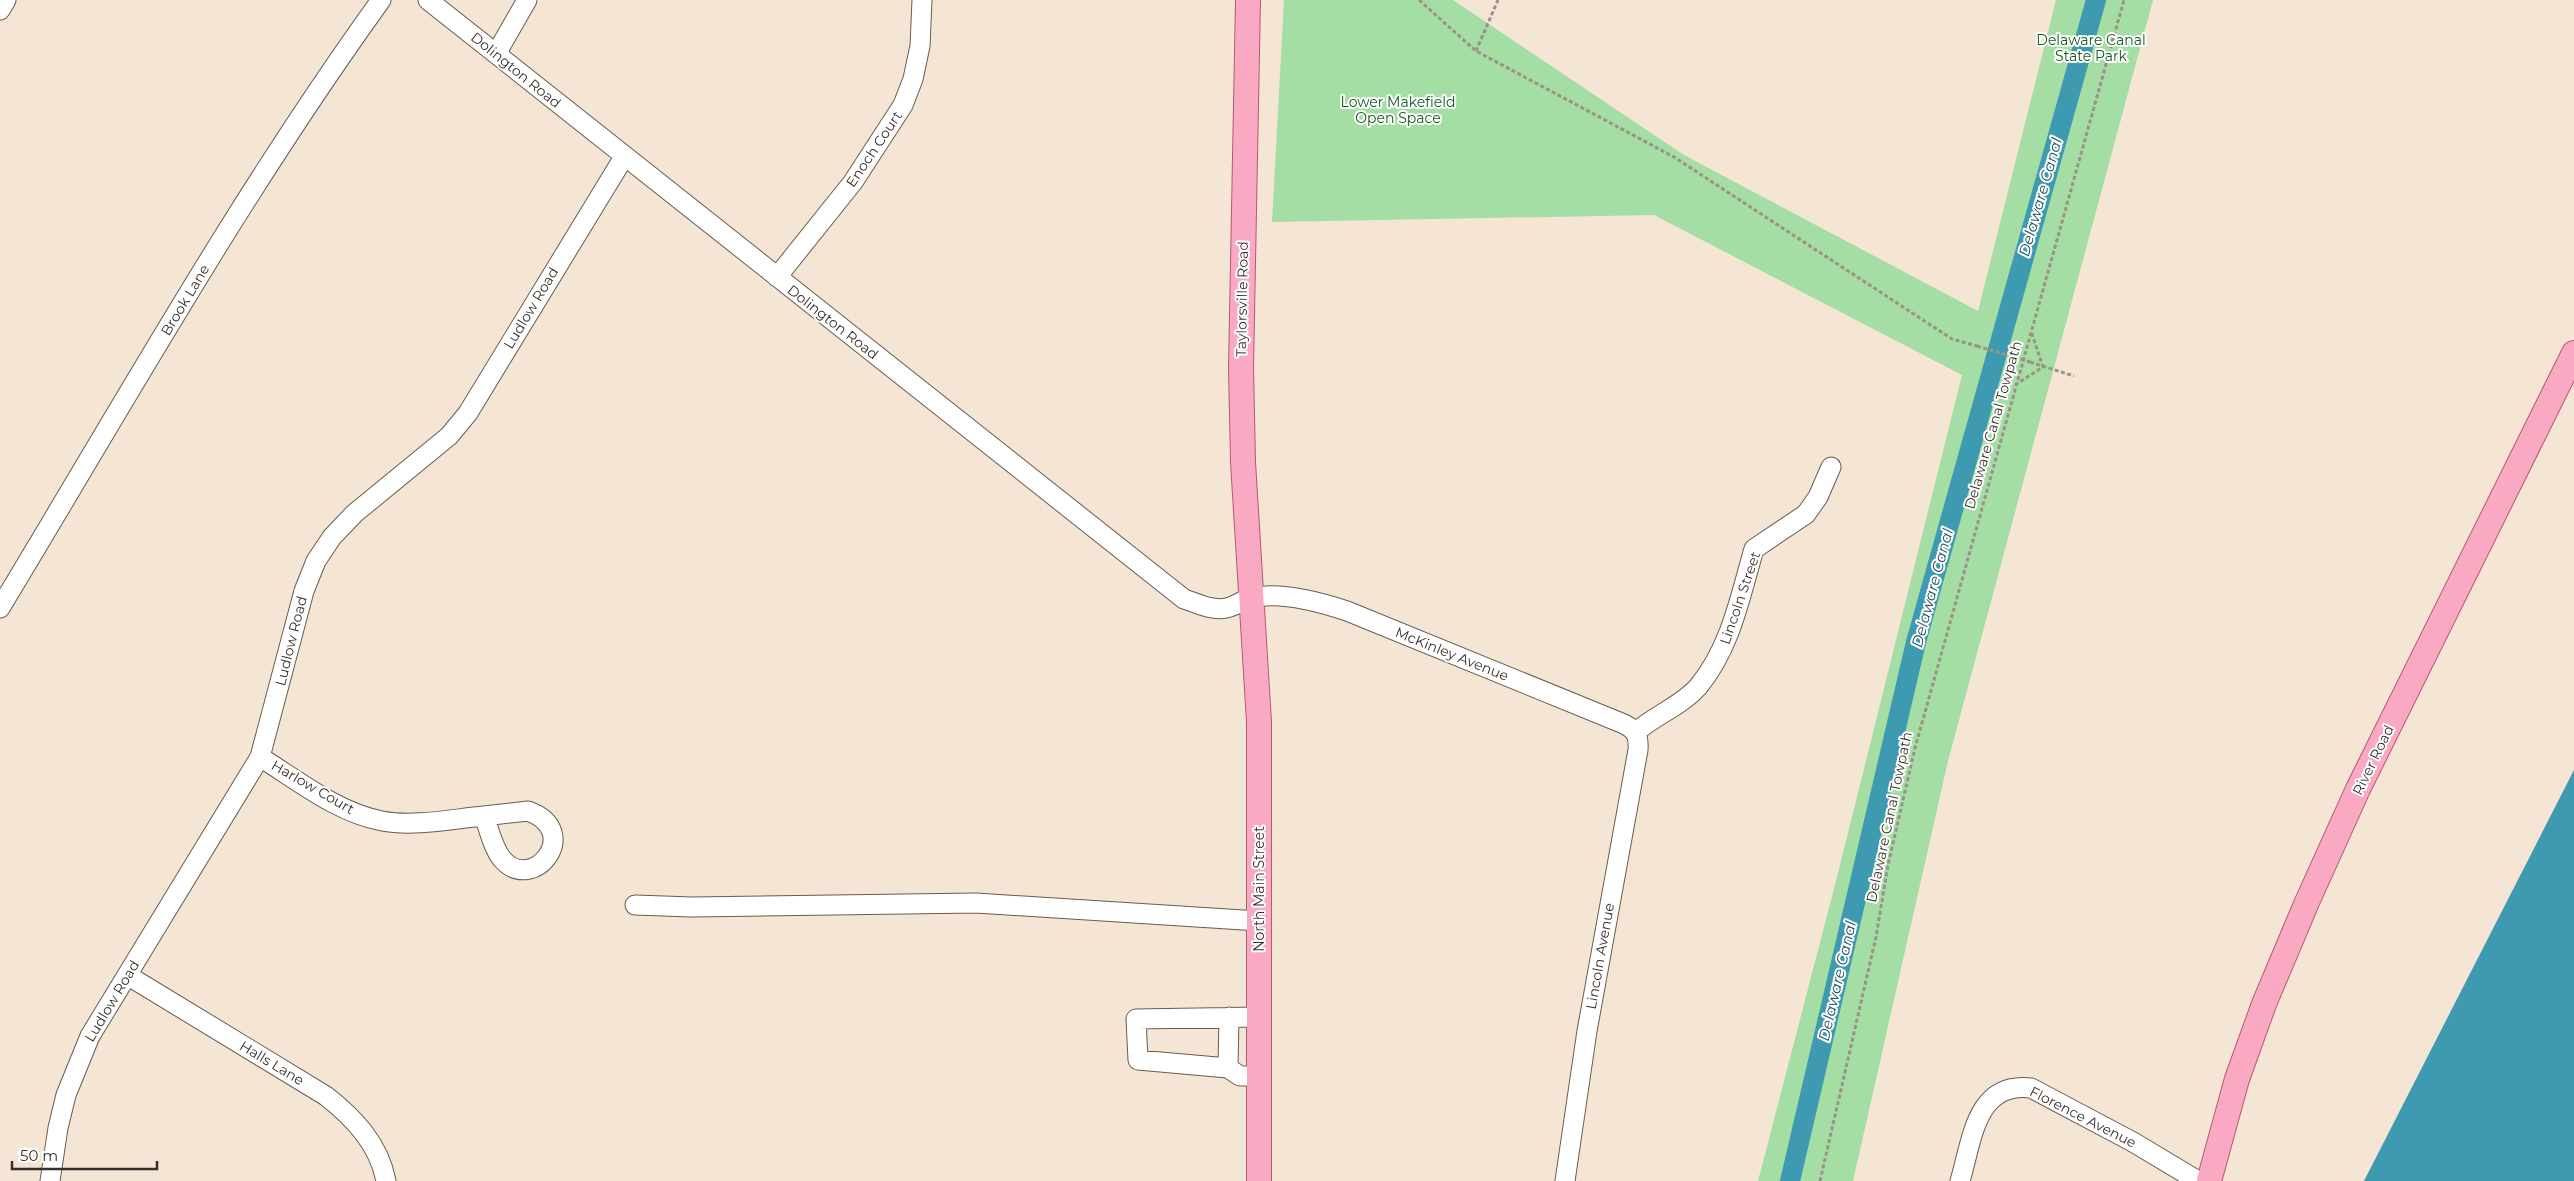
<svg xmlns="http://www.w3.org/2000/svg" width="2574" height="1181" font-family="Montserrat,sans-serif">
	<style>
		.green { fill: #a4dea4 }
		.water { fill: #3d9ab1 }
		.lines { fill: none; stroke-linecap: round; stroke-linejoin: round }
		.canal { stroke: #3d9ab1; stroke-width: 20 }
		.minor-casing { stroke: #695c4e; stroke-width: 21 }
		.major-casing { stroke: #b35a73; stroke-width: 26 }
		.path { stroke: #9c9186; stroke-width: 3; stroke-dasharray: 4 2.5; stroke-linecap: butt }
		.minor { stroke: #fff; stroke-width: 19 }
		.major { stroke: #faa9c3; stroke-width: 24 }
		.path-bridge { stroke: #9c9186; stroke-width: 3; stroke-dasharray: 4 2.5; stroke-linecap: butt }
		.labels { text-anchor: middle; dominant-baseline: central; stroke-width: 4; stroke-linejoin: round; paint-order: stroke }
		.park-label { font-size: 14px; fill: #13591b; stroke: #fff }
		.street-label { font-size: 14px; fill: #36302a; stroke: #fff }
		.water-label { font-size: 15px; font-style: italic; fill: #205461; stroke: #fff }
	</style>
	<rect width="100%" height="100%" fill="#f4e5d5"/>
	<path class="green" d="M 1284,0 L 1453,0 L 1684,155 L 1978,311 L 2056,0 L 2153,0 L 1948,761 L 1853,1181 L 1758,1181 L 1835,885 L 1962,375 L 1654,215 L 1272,222 Z"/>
	<path class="water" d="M 2574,770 L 2574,1181 L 2364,1181 Z"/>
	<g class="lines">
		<path class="canal" d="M 1790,1181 L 1916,642 L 2096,0"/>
		<defs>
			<path id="minor" d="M 428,0 L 1184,599 C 1196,603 1212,611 1226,608 C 1234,607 1242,600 1251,598 C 1279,591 1320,602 1347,611 L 1624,724 C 1636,730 1639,736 1638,750 L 1587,1031 L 1565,1181
				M 0,10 L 6,0
				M 496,54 L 527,0
				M 777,277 L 853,182 L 903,105 L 913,79 L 920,46 L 922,0
				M 0,608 C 124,403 241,194 381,0
				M 1636,732 C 1655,715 1681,706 1698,687 C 1731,647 1740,597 1754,549 L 1806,514 L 1818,497 L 1831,467
				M 260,757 C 297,780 338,813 382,821 C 414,827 452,819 484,816
				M 528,811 C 584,831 533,895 502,859 C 493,848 489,829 484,816 Z
				M 635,905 L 692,907 L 976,903 L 1259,921
				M 127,975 L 326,1096 C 354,1118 379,1144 386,1181
				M 1228,1068 L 1229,1017
				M 1259,1076 L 1240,1076 L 1228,1068 L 1138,1060 L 1136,1019 L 1259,1017
				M 50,1181 L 58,1128 L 66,1095 L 90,1036 L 260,757 L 304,591 L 316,561 L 332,537 L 355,513 L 449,436 L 468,413 L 624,157
				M 1960,1181 C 1972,1142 1975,1081 2031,1088 L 2133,1142 L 2198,1181"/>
			<path id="major" d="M 1248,0 L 1241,368 L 1243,462 L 1259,722 L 1259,1181
				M 2209,1181 L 2237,1079 L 2264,1004 L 2307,902 L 2358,789 L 2574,353"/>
		</defs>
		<use href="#minor" class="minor-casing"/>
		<use href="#major" class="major-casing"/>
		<path class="path" d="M 1419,0 L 1476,51 L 1674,157 L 1952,339 L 1977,346
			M 1476,51 L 1498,0
			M 2030,362 L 2074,376
			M 2015,385 L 2043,367 L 2031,331
			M 1820,1181 L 1876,937 L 1888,865 L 1915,748 L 2124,0"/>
		<use href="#minor" class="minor"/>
		<use href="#major" class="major"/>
		<path class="path-bridge" d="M 1977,346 L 2030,362"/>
	</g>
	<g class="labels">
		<g class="park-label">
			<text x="2091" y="40">Delaware Canal<tspan x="2091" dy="16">State Park</tspan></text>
			<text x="1398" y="102">Lower Makefield<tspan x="1398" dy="16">Open Space</tspan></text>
		</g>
		<g class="street-label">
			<text transform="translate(516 70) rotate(39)">Dolington Road</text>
			<text transform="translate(874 149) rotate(-56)">Enoch Court</text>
			<text transform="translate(1242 299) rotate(-89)">Taylorsville Road</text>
			<text transform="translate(185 300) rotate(-59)">Brook Lane</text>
			<text transform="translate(531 308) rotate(-59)">Ludlow Road</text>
			<text transform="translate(833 322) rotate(38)">Dolington Road</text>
			<text transform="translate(1993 425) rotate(-74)">Delaware Canal Towpath</text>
			<text transform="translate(1740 598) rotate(-71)">Lincoln Street</text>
			<text transform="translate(291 641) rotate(-76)">Ludlow Road</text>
			<text transform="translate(1452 654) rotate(22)">McKinley Avenue</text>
			<text transform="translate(2373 760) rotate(-64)">River Road</text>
			<text transform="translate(313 787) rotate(30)">Harlow Court</text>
			<text transform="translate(1889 817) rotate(-78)">Delaware Canal Towpath</text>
			<text transform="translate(1259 889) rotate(-90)">North Main Street</text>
			<text transform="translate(1600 956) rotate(-80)">Lincoln Avenue</text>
			<text transform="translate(112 1001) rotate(-59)">Ludlow Road</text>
			<text transform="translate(272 1063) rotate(31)">Halls Lane</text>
			<text transform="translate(2083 1117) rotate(27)">Florence Avenue</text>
		</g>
		<g class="water-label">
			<text transform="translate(2040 197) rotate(-74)">Delaware Canal</text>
			<text transform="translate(1932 588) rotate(-75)">Delaware Canal</text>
			<text transform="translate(1837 981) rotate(-77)">Delaware Canal</text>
		</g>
	</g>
	<path d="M12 1161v8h145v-8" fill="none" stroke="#36302a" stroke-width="2.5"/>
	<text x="20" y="1161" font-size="15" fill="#36302a" stroke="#ffffff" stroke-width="4" paint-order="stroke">50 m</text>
</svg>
